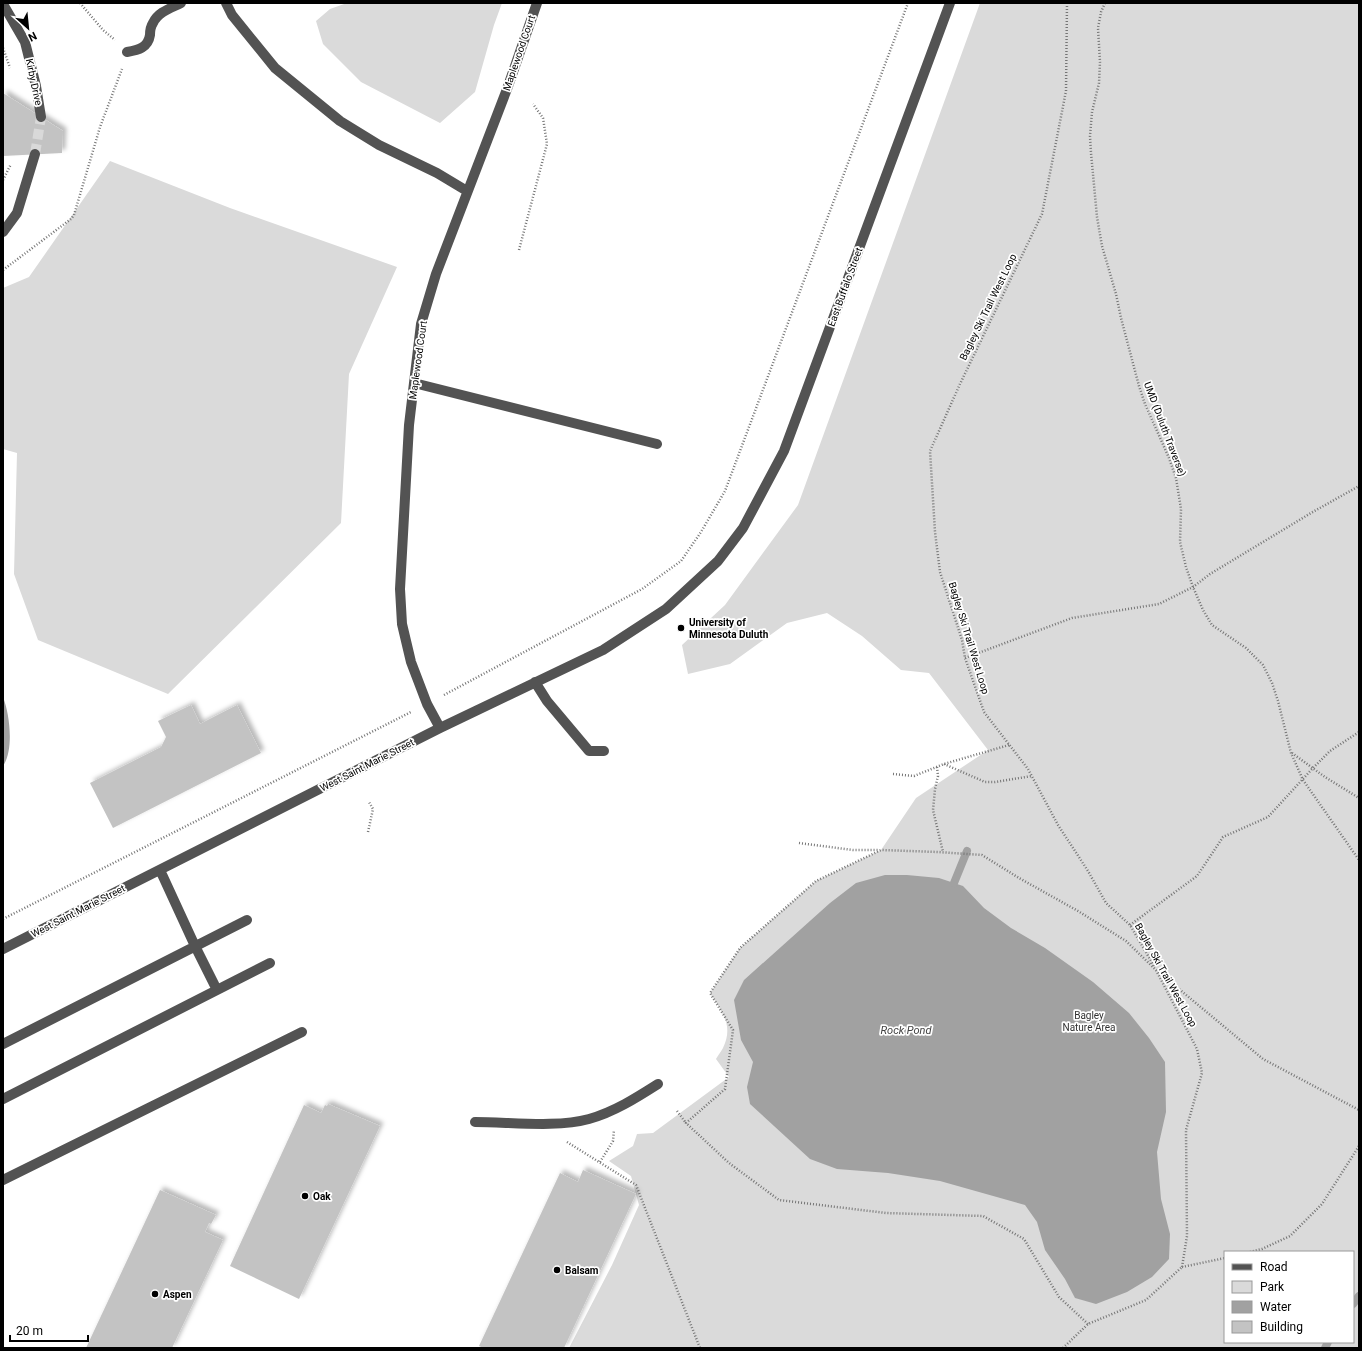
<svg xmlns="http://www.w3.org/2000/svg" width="1362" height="1351" font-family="Roboto,sans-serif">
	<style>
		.green { fill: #dadada; fill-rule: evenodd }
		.water { fill: #a1a1a1 }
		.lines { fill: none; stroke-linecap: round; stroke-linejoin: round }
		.stream { stroke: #a1a1a1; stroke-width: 8 }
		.building { fill: #c3c3c3; filter: url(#shadow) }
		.minor-tunnel { stroke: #d9d9d9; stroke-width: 10; stroke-dasharray: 10 5; stroke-linecap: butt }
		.path { stroke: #757575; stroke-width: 2.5; stroke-dasharray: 1 2; stroke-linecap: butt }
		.minor { stroke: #535353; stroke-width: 10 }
		.poi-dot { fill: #000; stroke: #fff; stroke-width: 1.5 }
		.labels { text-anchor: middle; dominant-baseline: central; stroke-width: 3.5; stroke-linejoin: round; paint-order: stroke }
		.street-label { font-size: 10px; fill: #000; stroke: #fff }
		.poi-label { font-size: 10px; font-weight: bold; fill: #000; stroke: #fff; text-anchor: start }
		.park-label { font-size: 10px; fill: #313131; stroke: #fff }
		.water-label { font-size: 11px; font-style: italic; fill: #424242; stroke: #fff }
	</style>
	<defs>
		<filter id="shadow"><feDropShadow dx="3.5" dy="-3.5" stdDeviation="2" flood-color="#0004"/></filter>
	</defs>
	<rect width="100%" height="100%" fill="#fff"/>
	<path class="green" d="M 347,3 L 502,3 L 494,25 L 475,92 L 440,123 L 361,82 L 323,44 L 316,21 L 330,9 Z
		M 980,3 L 1359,3 L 1359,1348 L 569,1348 L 612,1265 L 639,1205 L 631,1176 L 609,1161 L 633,1146 L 637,1134 L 653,1133 L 729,1077 L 716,1059 C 718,1055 721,1052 723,1048 C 734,1025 722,1012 710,993 L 740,948 L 816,881 L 881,850 L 916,798 L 988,750 L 929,673 L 901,670 L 862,636 L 827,613 L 787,623 L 730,664 L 688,674 L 682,645 L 725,605 L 798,505 ZM 1225,1252 L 1353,1252 L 1353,1342 L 1225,1342 Z
		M 110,161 L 230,208 L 397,267 L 349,374 L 341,523 L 168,694 L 38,640 L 14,574 L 17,453 L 3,449 L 3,288 L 29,277 Z"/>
	<path class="water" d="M 3,697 C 10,715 14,750 3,766 Z
		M 885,875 L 907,875 L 939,878 L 963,886 L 984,908 L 1011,928 L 1045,948 L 1093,982 L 1129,1013 L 1149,1038 L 1165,1062 L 1166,1112 L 1157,1152 L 1161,1199 L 1170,1234 L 1169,1259 L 1152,1277 L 1127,1292 L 1096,1304 L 1075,1298 L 1065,1279 L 1045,1250 L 1037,1222 L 1025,1205 L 940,1181 L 888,1173 L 837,1169 L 810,1159 L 750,1104 L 747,1087 L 753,1062 L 741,1040 L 734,1000 L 744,980 L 830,903 L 856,883 Z"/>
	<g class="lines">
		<path class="stream" d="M 954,883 L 967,851
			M 1353,1304 L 1359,1296
			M 1325,1348 L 1328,1342"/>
	</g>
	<path class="building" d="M 3,93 L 63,131 L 62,153 L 3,156 Z
		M 191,705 L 200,724 L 237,705 L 261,753 L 113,828 L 90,783 L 161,747 L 166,737 L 158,721 Z
		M 328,1104 L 380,1126 L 299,1299 L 230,1266 L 304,1105 L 321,1113 L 325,1105 L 327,1106 Z
		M 583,1170 L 636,1194 L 564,1348 L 483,1348 L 479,1346 L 560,1173 L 578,1182 Z
		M 160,1190 L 216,1215 L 211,1224 L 209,1223 L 205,1232 L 223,1240 L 172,1348 L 86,1348 Z"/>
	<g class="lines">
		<path class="minor-tunnel" d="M 35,154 L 41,117"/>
		<path class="path" d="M 80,3 L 103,30 L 115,40
			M 1067,3 L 1066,91 L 1042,214 L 960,384 L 930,451 L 935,532 L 940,572 L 962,640 L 965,658 L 984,712 L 1028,769 L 1058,825 L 1088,871 L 1106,903 L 1130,925 L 1154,966
			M 1105,3 L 1101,12 L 1098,28 L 1100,62 L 1099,83 L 1092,112 L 1090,136 L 1091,153 L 1097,217 L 1102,246 L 1116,294 L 1121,318 L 1139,386 L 1145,404 L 1169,458 L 1176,478 L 1181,509 L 1180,542 L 1186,567 L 1193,587 L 1203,610 L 1212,625 L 1246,648 L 1263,665 L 1272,683 L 1278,701 L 1291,753 L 1303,780 L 1359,860
			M 3,48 L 10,68
			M 3,180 L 11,164
			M 519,250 L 547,144 L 543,118 L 533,104
			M 3,270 L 71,219 L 74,215 L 100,127 L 122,69
			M 965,658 L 1072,618 L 1159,604 L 1193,587 L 1210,574 L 1311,513 L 1359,486
			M 444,695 L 642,589 L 681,561 L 701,532 L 725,491 L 908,3
			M 1292,753 L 1325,777 L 1359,798
			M 944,764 L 985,782 L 995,782 L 1032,776
			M 937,767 L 938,776 L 935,789 L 933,810 L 943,852
			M 893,774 L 914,776 L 944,764 L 1009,745
			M 368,832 L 373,809 L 369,802
			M 799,843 L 853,850 L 878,850
			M 3,919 L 411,712
			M 1130,925 L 1197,876 L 1223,837 L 1268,817 L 1313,768 L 1330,751 L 1359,732
			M 1156,970 L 1197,1049 L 1202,1073 L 1186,1130 L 1187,1236 L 1182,1267
			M 677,1111 L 686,1123
			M 567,1142 L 636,1185 L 700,1348
			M 600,1162 L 613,1141 L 614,1130
			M 1250,1252 L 1262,1249 L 1290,1236 L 1322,1204 L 1359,1146
			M 1182,1267 L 1225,1258
			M 1088,1324 L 1059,1297 L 1024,1239 L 983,1216 L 886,1213 L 779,1200 L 729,1163 L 686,1123 L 725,1089 L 733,1030 L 710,993 L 740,948 L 816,881 L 881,850 L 938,852 L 982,855 L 1019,878 L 1078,911 L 1126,941 L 1155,969 L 1263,1059 L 1359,1110
			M 1063,1348 L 1088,1324 L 1146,1300 L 1182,1267"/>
		<path class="minor" d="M 226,3 L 232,15 L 275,68 L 340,121 L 379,145 L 437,173 L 467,191
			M 3,4 L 25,42 L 36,86 L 41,117
			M 127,52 C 138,50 148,48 150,35 C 150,31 151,26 153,23 C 158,12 171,8 181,3
			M 3,232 L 17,213 L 35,154
			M 414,383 L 657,444
			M 535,682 L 547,701 L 589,751 L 604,751
			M 440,728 L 427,704 L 411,662 L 402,624 L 400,589 L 409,425 L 421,324 L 436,274 L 507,89 L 537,3
			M 160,870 L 195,946 L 217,990
			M 3,949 L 440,728 L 603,650 L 666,609 L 718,561 L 743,528 L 784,451 L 950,3
			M 3,1044 L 247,920
			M 3,1099 L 270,963
			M 475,1122 C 510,1122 557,1128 589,1119 C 614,1112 636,1098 658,1084
			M 3,1180 L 302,1032"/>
	</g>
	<g class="poi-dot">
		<circle cx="681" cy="628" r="4"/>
		<circle cx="305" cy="1196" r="4"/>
		<circle cx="557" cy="1270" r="4"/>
		<circle cx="155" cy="1294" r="4"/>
	</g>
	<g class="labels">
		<g class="street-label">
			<text transform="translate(519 53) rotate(-71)">Maplewood Court</text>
			<text transform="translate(34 82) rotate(78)">Kirby Drive</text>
			<text transform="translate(845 287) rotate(-70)">East Buffalo Street</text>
			<text transform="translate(988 307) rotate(-64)">Bagley Ski Trail West Loop</text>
			<text transform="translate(418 360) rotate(-82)">Maplewood Court</text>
			<text transform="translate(1165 429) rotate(69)">UMD (Duluth Traverse)</text>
			<text transform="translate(969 638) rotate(73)">Bagley Ski Trail West Loop</text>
			<text transform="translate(367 765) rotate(-27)">West Saint Marie Street</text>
			<text transform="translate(78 911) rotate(-27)">West Saint Marie Street</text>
			<text transform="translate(1166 975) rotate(61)">Bagley Ski Trail West Loop</text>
		</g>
		<g class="poi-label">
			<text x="689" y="622">University of<tspan x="689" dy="12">Minnesota Duluth</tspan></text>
			<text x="313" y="1196">Oak</text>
			<text x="565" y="1270">Balsam</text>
			<text x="163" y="1294">Aspen</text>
		</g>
		<g class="park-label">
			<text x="1089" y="1015">Bagley<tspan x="1089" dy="12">Nature Area</tspan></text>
		</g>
		<g class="water-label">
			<text x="906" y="1030">Rock Pond</text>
		</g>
	</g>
	<rect width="1362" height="1351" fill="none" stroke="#000000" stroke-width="8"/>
	<rect x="1224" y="1251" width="130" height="92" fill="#ffffff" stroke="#999999"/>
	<rect x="1232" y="1264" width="20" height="6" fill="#535353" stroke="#999999"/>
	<text x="1260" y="1271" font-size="12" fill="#000000">Road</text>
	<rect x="1232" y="1281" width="20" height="12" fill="#dadada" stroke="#999999"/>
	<text x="1260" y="1291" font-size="12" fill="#000000">Park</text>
	<rect x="1232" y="1301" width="20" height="12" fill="#a1a1a1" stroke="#999999"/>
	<text x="1260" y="1311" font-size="12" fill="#000000">Water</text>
	<rect x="1232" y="1321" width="20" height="12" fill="#c3c3c3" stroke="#999999"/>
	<text x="1260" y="1331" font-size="12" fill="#000000">Building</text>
	<g transform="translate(28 28) rotate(153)" stroke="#ffffff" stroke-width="3" paint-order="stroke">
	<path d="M0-3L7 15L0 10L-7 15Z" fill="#000000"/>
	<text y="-6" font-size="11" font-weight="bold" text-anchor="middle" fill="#000000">N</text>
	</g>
	<path d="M10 1335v6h78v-6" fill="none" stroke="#000000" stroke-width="2"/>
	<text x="16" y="1335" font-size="12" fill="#000000" stroke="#ffffff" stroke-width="3" paint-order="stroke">20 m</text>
</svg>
